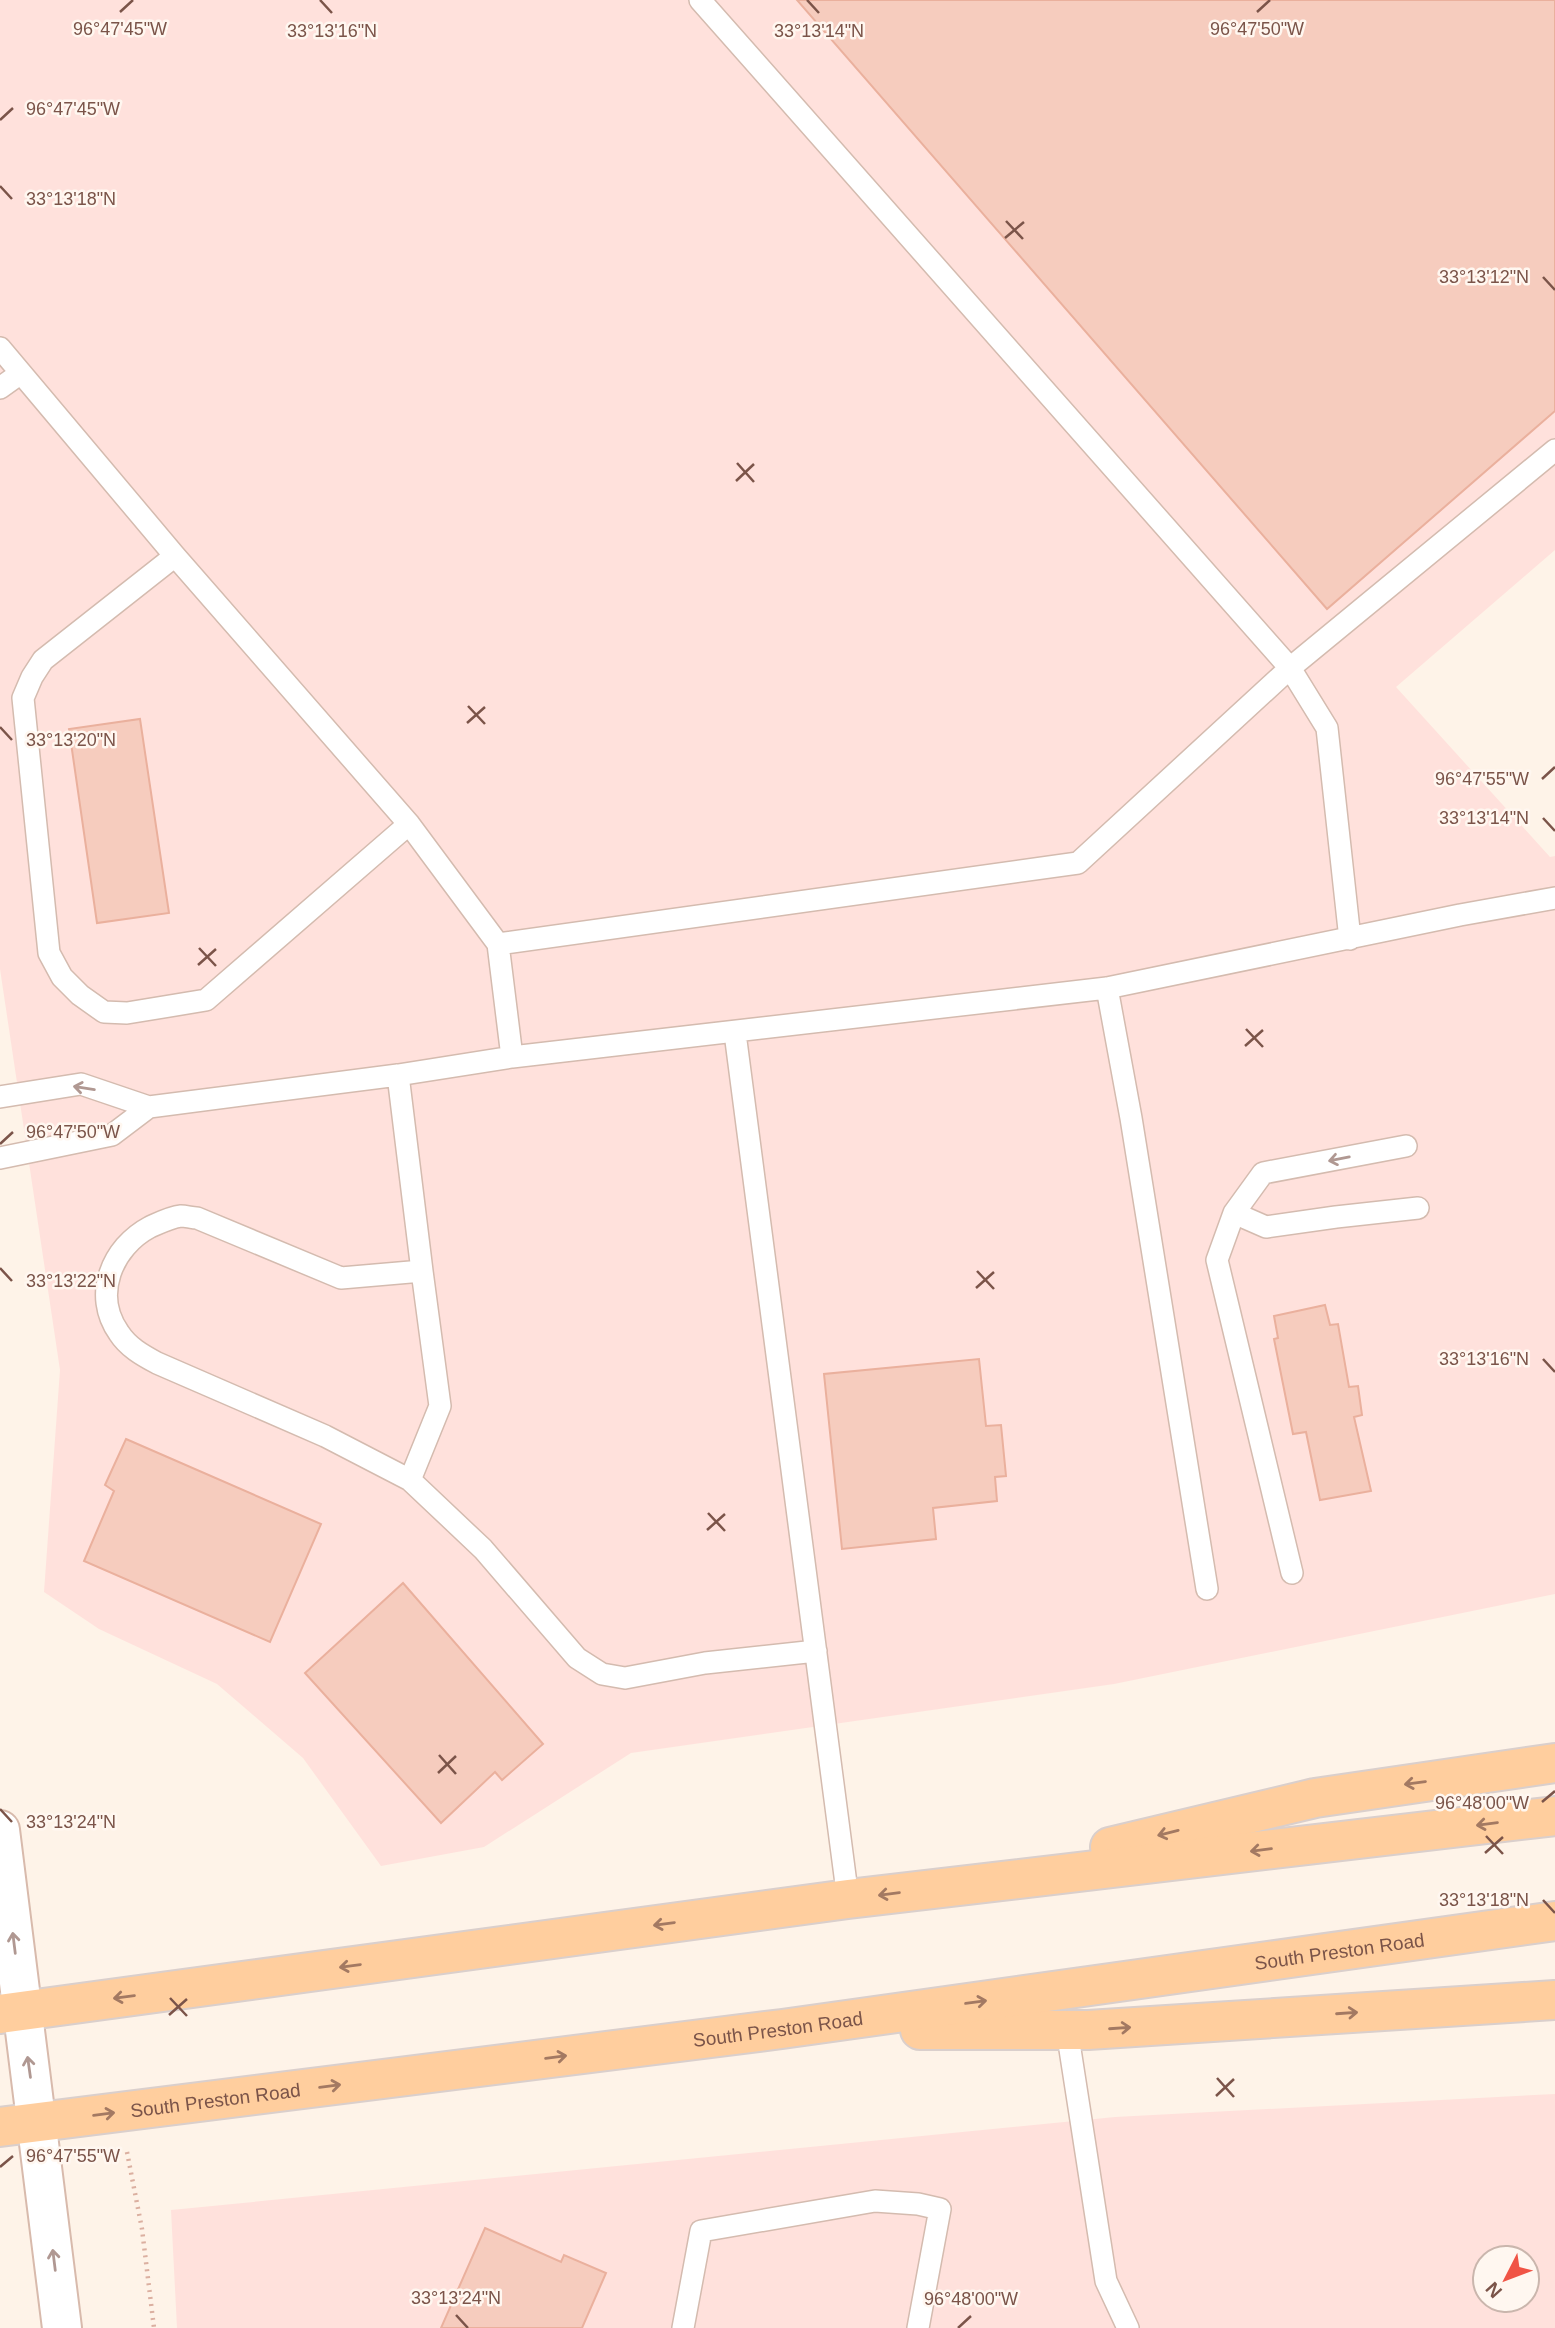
<svg xmlns="http://www.w3.org/2000/svg" width="1555" height="2328" font-family="Arial,sans-serif">
	<style>
		.commercial { fill: #ffe1dc; fill-rule: evenodd }
		.building { fill: #f6ccbe; stroke: #eab09d; stroke-width: 2 }
		.lines { fill: none; stroke-linecap: round; stroke-linejoin: round }
		.lane-casing { stroke: #d4bbaf; stroke-width: 24 }
		.secondary-casing { stroke: #d8baac; stroke-width: 42 }
		.primary-casing { stroke: #dacfcc; stroke-width: 42 }
		.path { stroke: #dbafa0; stroke-width: 4.5; stroke-dasharray: 2 5; stroke-linecap: butt }
		.lane { stroke: #fff; stroke-width: 21 }
		.secondary { stroke: #fff; stroke-width: 38 }
		.primary { stroke: #ffce9e; stroke-width: 38 }
		.oneway { stroke: #b09892 }
		.oneway2 { stroke: #a37962 }
		.ticks { fill: none; stroke: #7b5449; stroke-width: 2.5 }
		.labels { text-anchor: middle; dominant-baseline: central; stroke-width: 5; stroke-linejoin: round; paint-order: stroke }
		.street-label { font-size: 19px; fill: #7b5449; stroke: #fff7f0 }
		.ticks-label { font-size: 18px; text-anchor: middle; fill: #7b5449; stroke: #fff7f0; stroke-width: 5; stroke-linejoin: round; paint-order: stroke }
	</style>
	<rect width="100%" height="100%" fill="#fef3e8"/>
	<path class="commercial" d="M 0,0 L 1555,0 L 1555,550 L 1396,687 L 1550,857 L 1555,856 L 1555,1594 L 1114,1684 L 631,1753 L 484,1847 L 381,1866 L 303,1758 L 217,1684 L 99,1629 L 44,1592 L 60,1370 L 0,969 Z
		M 1555,2094 L 1555,2328 L 177,2328 L 171,2210 L 1115,2117 ZM 1485,2258 L 1527,2258 L 1527,2300 L 1485,2300 Z"/>
	<path class="building" d="M 797,0 L 1555,0 L 1555,411 L 1327,609 Z
		M 140,719 L 169,913 L 97,923 L 69,729 Z
		M 1325,1305 L 1330,1325 L 1338,1324 L 1349,1387 L 1358,1386 L 1362,1415 L 1354,1417 L 1371,1491 L 1320,1500 L 1306,1432 L 1293,1434 L 1274,1339 L 1278,1338 L 1274,1316 Z
		M 979,1359 L 986,1426 L 1001,1425 L 1006,1476 L 995,1477 L 997,1501 L 933,1508 L 936,1539 L 842,1549 L 824,1374 Z
		M 126,1439 L 321,1524 L 270,1642 L 84,1561 L 114,1491 L 105,1485 Z
		M 403,1583 L 543,1744 L 502,1780 L 495,1772 L 441,1823 L 305,1673 Z
		M 485,2228 L 561,2262 L 564,2255 L 606,2273 L 582,2328 L 441,2328 Z"/>
	<g class="lines">
		<defs>
			<path id="lane" d="M 0,348 L 175,556 L 409,824 L 498,944 L 512,1057
				M 0,388 L 21,373
				M 175,556 L 43,660 L 32,677 L 23,698 L 49,953 L 62,977 L 80,995 L 104,1012 L 127,1013 L 206,1000 L 409,824
				M 1350,939 L 1327,728 L 1290,668 L 1555,450
				M 498,944 L 1078,863 L 1290,668 L 700,0
				M 1107,988 L 1131,1118 L 1207,1589
				M 735,1033 L 848,1899
				M 398,1075 L 422,1271 L 341,1278 L 197,1218 C 192,1218 186,1216 181,1216 C 171,1217 159,1223 150,1227 C 112,1247 92,1295 119,1333 C 128,1347 142,1355 157,1363 L 325,1436 L 410,1480 L 483,1549 L 577,1658 L 602,1674 L 625,1678 L 705,1663 L 816,1651
				M 0,1097 L 81,1084 L 149,1107 L 398,1075 L 512,1057 L 1107,988 L 1460,915 L 1555,898
				M 0,1158 L 112,1135 L 149,1107
				M 1234,1213 L 1266,1227 L 1336,1217 L 1418,1208
				M 410,1480 L 440,1406 L 422,1271
				M 1292,1573 L 1217,1260 L 1234,1213 L 1263,1173 L 1406,1146
				M 1067,2030 L 1106,2281 L 1128,2328
				M 683,2328 L 701,2231 L 875,2201 L 918,2204 L 940,2209 L 918,2328"/>
			<path id="secondary" d="M 0,1830 L 62,2328"/>
			<g id="primary">
				<path d="M 1110,1847 L 1315,1798 L 1555,1763"/>
				<path d="M 0,2014 L 848,1899 L 1555,1816"/>
				<path d="M 920,2030 L 1088,2030 L 1555,2000"/>
				<path id="s1" d="M 0,2127 L 782,2029 L 1555,1921"/>
			</g>
		</defs>
		<use href="#lane" class="lane-casing"/>
		<use href="#secondary" class="secondary-casing"/>
		<use href="#primary" class="primary-casing"/>
		<path class="path" d="M 127,2152 L 142,2229 L 154,2328"/>
		<use href="#lane" class="lane"/>
		<use href="#secondary" class="secondary"/>
		<use href="#primary" class="primary"/>
	</g>
	<defs><path id="oneway-shaft" d="M-6 0H5M1.5-3L5.5 0L1.5 3" fill="none" stroke-width="1.6" stroke-linecap="round" stroke-linejoin="round" transform="scale(1.75)"/></defs>
	<g class="oneway">
		<use href="#oneway-shaft" transform="translate(84 1088) rotate(-171)"/>
		<use href="#oneway-shaft" transform="translate(1339 1159) rotate(169)"/>
		<use href="#oneway-shaft" transform="translate(14 1943) rotate(-97)"/>
		<use href="#oneway-shaft" transform="translate(29 2067) rotate(-98)"/>
		<use href="#oneway-shaft" transform="translate(54 2260) rotate(-97)"/>
	</g>
	<g class="oneway2">
		<use href="#oneway-shaft" transform="translate(1415 1783) rotate(172)"/>
		<use href="#oneway-shaft" transform="translate(1487 1824) rotate(173)"/>
		<use href="#oneway-shaft" transform="translate(1168 1833) rotate(166)"/>
		<use href="#oneway-shaft" transform="translate(1261 1850) rotate(173)"/>
		<use href="#oneway-shaft" transform="translate(889 1894) rotate(173)"/>
		<use href="#oneway-shaft" transform="translate(664 1924) rotate(172)"/>
		<use href="#oneway-shaft" transform="translate(350 1966) rotate(172)"/>
		<use href="#oneway-shaft" transform="translate(124 1997) rotate(173)"/>
		<use href="#oneway-shaft" transform="translate(976 2002) rotate(-8)"/>
		<use href="#oneway-shaft" transform="translate(1347 2013) rotate(-4)"/>
		<use href="#oneway-shaft" transform="translate(1120 2028) rotate(-4)"/>
		<use href="#oneway-shaft" transform="translate(556 2057) rotate(-7)"/>
		<use href="#oneway-shaft" transform="translate(330 2086) rotate(-7)"/>
		<use href="#oneway-shaft" transform="translate(104 2114) rotate(-7)"/>
	</g>
	<path class="ticks" d="M 320,0 L 332,13M 807,0 L 819,13M 120,12 L 133,0M 1257,12 L 1270,0M 0,120 L 13,108M 0,186 L 12,199M 1006,221 L 1023,239M 1005,238 L 1024,222M 1543,277 L 1555,290M 737,463 L 754,482M 736,481 L 754,464M 468,706 L 485,724M 467,723 L 485,707M 0,727 L 12,740M 1542,779 L 1555,767M 1543,818 L 1555,831M 199,948 L 216,966M 198,965 L 216,949M 1246,1029 L 1263,1047M 1245,1046 L 1263,1030M 0,1144 L 13,1132M 0,1268 L 12,1281M 977,1271 L 994,1289M 976,1288 L 994,1272M 1543,1359 L 1555,1372M 708,1513 L 725,1531M 707,1530 L 725,1514M 439,1755 L 456,1774M 438,1773 L 456,1756M 1542,1802 L 1555,1791M 0,1809 L 12,1822M 1486,1836 L 1503,1854M 1485,1853 L 1503,1837M 1543,1900 L 1555,1913M 170,1998 L 187,2016M 169,2015 L 187,1999M 1217,2078 L 1234,2097M 1216,2096 L 1234,2079M 0,2167 L 13,2156M 456,2315 L 468,2328M 958,2328 L 971,2316"/>
	<g class="labels">
		<g class="street-label">
			<text stroke="none"><textPath href="#s1" startOffset="1351">South Preston Road</textPath></text>
			<text stroke="none"><textPath href="#s1" startOffset="784">South Preston Road</textPath></text>
			<text stroke="none"><textPath href="#s1" startOffset="217">South Preston Road</textPath></text>
		</g>
	</g>
	<g class="ticks-label">
		<text x="120" y="35">96°47'45"W</text>
		<text x="1257" y="35">96°47'50"W</text>
		<text x="332" y="37">33°13'16"N</text>
		<text x="819" y="37">33°13'14"N</text>
		<text x="73" y="115">96°47'45"W</text>
		<text x="71" y="205">33°13'18"N</text>
		<text x="1484" y="283">33°13'12"N</text>
		<text x="71" y="746">33°13'20"N</text>
		<text x="1482" y="785">96°47'55"W</text>
		<text x="1484" y="824">33°13'14"N</text>
		<text x="73" y="1138">96°47'50"W</text>
		<text x="71" y="1287">33°13'22"N</text>
		<text x="1484" y="1365">33°13'16"N</text>
		<text x="1482" y="1809">96°48'00"W</text>
		<text x="71" y="1828">33°13'24"N</text>
		<text x="1484" y="1906">33°13'18"N</text>
		<text x="73" y="2162">96°47'55"W</text>
		<text x="456" y="2304">33°13'24"N</text>
		<text x="971" y="2305">96°48'00"W</text>
	</g>
	<g transform="translate(1506 2279) rotate(228)"><circle r="33" fill="#fff7f0" stroke="#cab6ad" stroke-width="2"/>
	<path d="M0-5L12 26L0 18L-12 26Z" fill="#f05445"/>
	<text y="-10" font-size="19" font-weight="bold" text-anchor="middle" fill="#7b5449">N</text>
	</g>
</svg>
